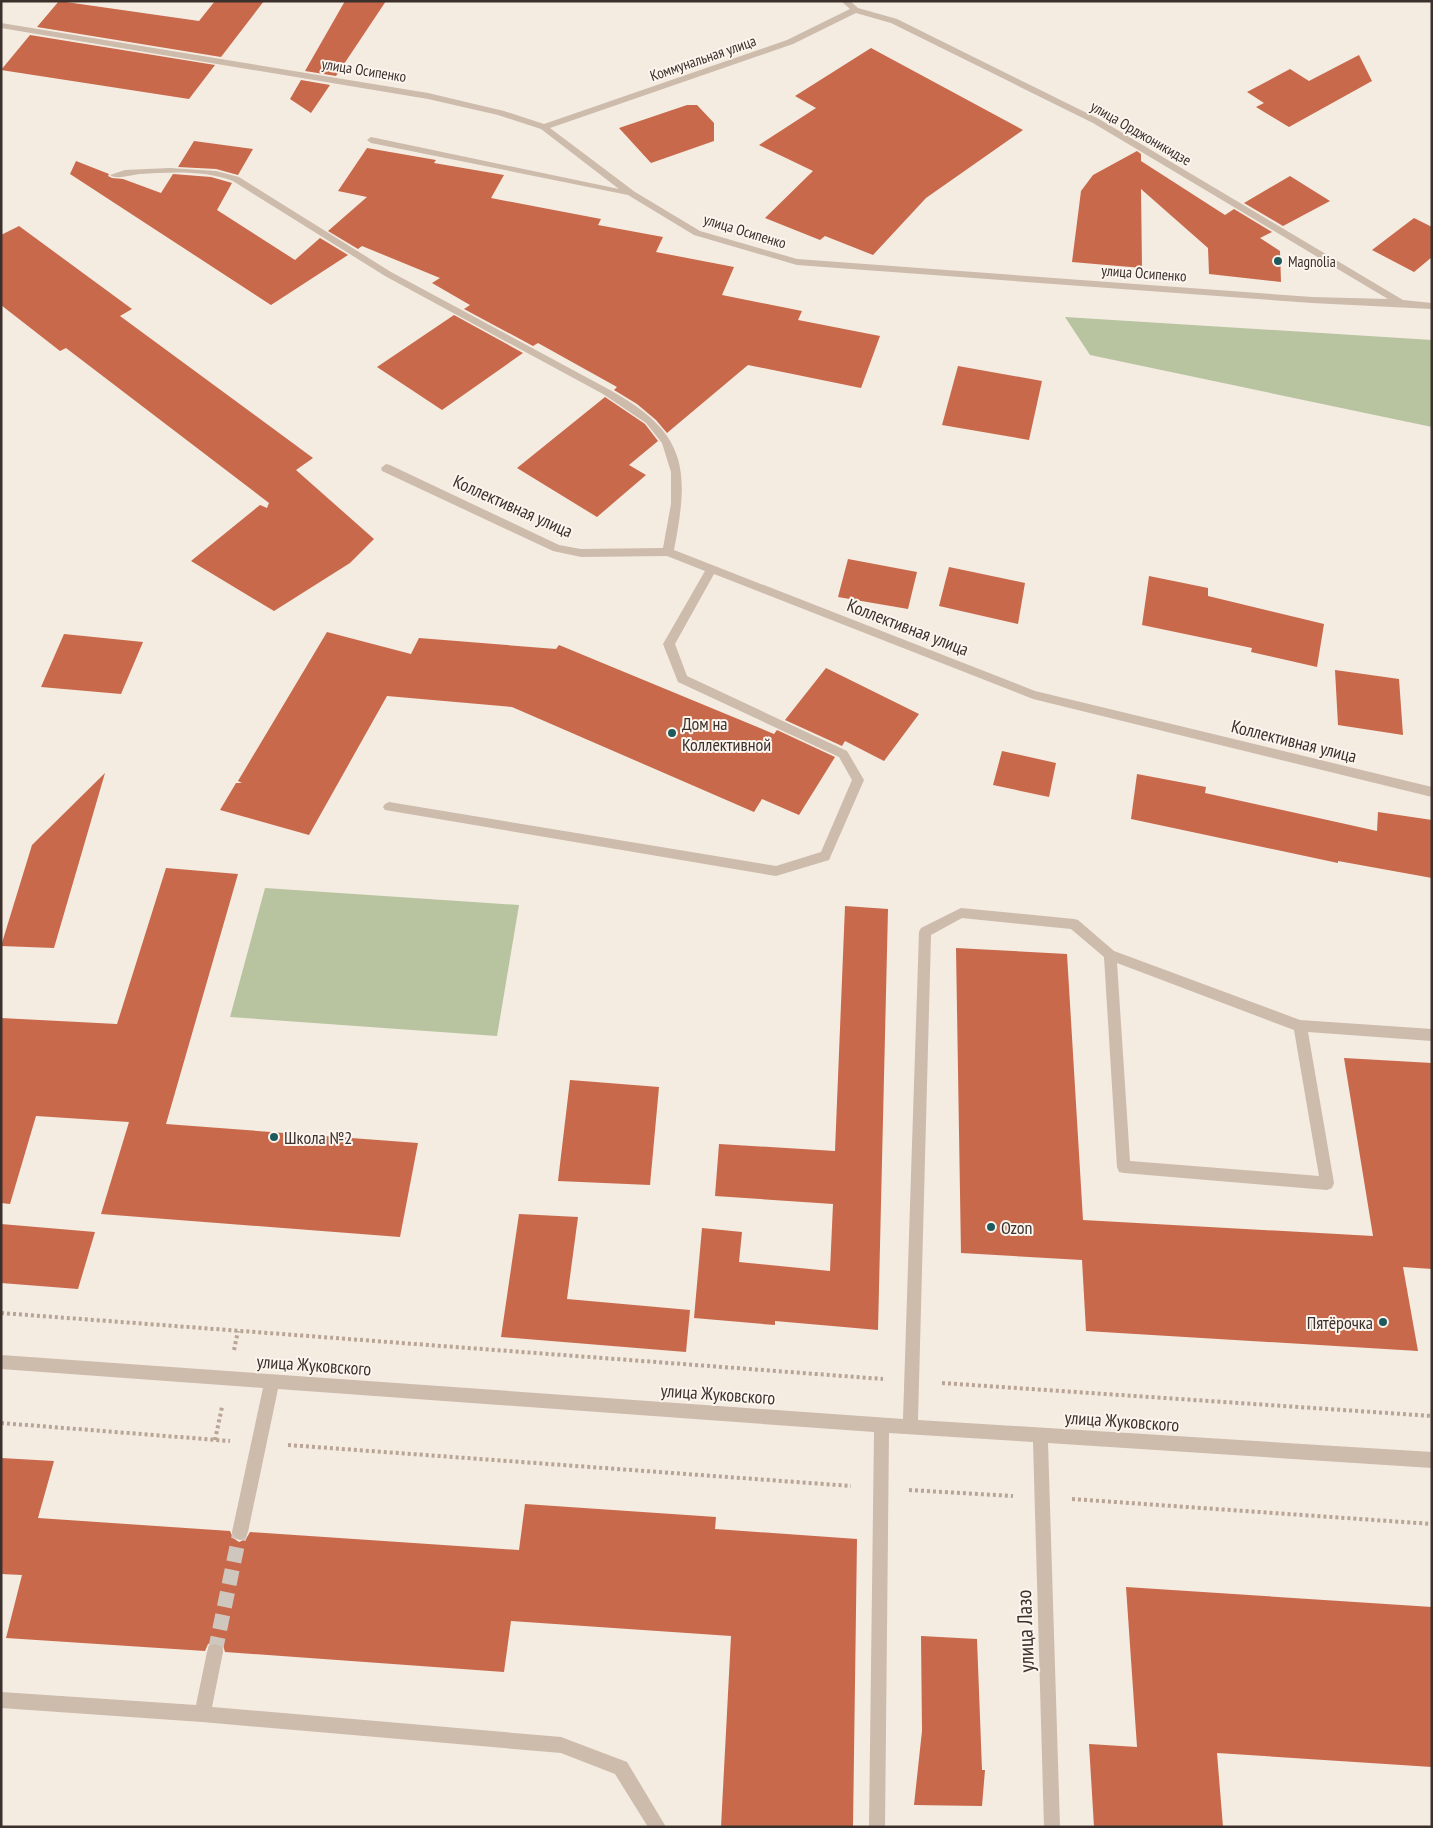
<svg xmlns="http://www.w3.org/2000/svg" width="1433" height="1828" font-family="'PT Sans Narrow',sans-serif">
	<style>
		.green { fill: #b8c4a0 }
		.building { fill: #c8694b }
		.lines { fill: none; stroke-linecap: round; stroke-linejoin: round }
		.minor-tunnel { stroke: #cfc6bd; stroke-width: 15; stroke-dasharray: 15 8; stroke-linecap: butt }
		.path { stroke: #b9a596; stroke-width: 4; stroke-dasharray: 3 3; stroke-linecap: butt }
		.minor { fill: #cdbbac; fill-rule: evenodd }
		.poi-dot { fill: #1f5a5e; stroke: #fbf5ee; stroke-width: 2 }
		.labels { text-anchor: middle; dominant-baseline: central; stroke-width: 4; stroke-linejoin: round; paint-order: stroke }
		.far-street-label { font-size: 15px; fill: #3b302b; stroke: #fbf5ee }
		.far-poi-label { font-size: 15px; fill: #3b302b; stroke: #fbf5ee; text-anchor: start }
		.street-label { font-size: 18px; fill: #3b302b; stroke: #fbf5ee }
		.poi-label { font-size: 18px; fill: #3b302b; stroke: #fbf5ee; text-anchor: start }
		.near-street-label { font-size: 21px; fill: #3b302b; stroke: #fbf5ee }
	</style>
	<rect width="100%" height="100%" fill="#f4ebe1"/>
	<path class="green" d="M 1065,317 L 1432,340 L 1432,427 L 1090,355 Z
		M 265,888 L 519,905 L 497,1036 L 230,1017 Z"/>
	<path class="building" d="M 59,1 L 199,21 L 215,1 L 264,1 L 221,57 L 37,27 Z
		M 345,1 L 386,1 L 336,76 L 305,71 Z
		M 30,35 L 215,65 L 189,99 L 1,70 Z
		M 871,48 L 1023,130 L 926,198 L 873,255 L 825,236 L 820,240 L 765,218 L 813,171 L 759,145 L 816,108 L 795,96 Z
		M 1359,55 L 1372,81 L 1289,127 L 1256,107 L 1264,103 L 1247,92 L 1290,69 L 1309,81 Z
		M 301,80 L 330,85 L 311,113 L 290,99 Z
		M 687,105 L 697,105 L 714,123 L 714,141 L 651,163 L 619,128 Z
		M 194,141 L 253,149 L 238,175 L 216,169 L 178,167 Z
		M 367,148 L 436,160 L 434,163 L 504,175 L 491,198 L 601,219 L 598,225 L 663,237 L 656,252 L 734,267 L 722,295 L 802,311 L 798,320 L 880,336 L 861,388 L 748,365 L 667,433 L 656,420 L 637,404 L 614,390 L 617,387 L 538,343 L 533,346 L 464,309 L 470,305 L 432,283 L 440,278 L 362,246 L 358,249 L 328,231 L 367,197 L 338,191 Z
		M 1137,151 L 1141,154 L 1141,161 L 1225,215 L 1234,209 L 1272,232 L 1260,238 L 1280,251 L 1281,282 L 1209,274 L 1208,248 L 1141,189 L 1142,268 L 1072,262 L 1081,191 L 1093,175 Z
		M 76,161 L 109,174 L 108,176 L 112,178 L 123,179 L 161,193 L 173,174 L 211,177 L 232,183 L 217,210 L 295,260 L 320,238 L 348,255 L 271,305 L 70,174 Z
		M 1290,176 L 1330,201 L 1283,226 L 1244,203 Z
		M 1414,218 L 1432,227 L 1432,257 L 1414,272 L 1372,250 Z
		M 19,226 L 132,309 L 120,316 L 313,458 L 296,470 L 374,539 L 350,563 L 274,611 L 191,561 L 260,505 L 267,508 L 269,503 L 66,348 L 60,351 L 1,305 L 1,235 Z
		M 454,315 L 523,353 L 442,410 L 377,367 Z
		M 958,366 L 1042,381 L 1029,440 L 942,425 Z
		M 605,397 L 645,424 L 658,441 L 629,465 L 646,475 L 597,517 L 517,468 Z
		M 848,559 L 917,572 L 908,609 L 838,597 Z
		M 949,567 L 1025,583 L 1018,624 L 939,606 Z
		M 1149,576 L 1208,588 L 1208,596 L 1324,624 L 1317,667 L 1251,652 L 1252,648 L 1142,625 Z
		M 327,632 L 411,654 L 419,638 L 556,649 L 559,645 L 774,734 L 777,730 L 835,757 L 799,815 L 762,799 L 754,812 L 512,707 L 387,696 L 309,835 L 220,810 L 236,783 L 242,783 L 238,781 Z
		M 64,634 L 143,642 L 121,694 L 41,687 Z
		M 826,668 L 919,714 L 884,761 L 845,741 L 842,746 L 785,720 Z
		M 1335,670 L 1399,679 L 1403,735 L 1338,725 Z
		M 1002,751 L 1056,763 L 1049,797 L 993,785 Z
		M 105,773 L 54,948 L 1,946 L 32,845 Z
		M 1137,774 L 1206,787 L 1205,793 L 1377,831 L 1378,812 L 1432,820 L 1432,878 L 1338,861 L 1338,863 L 1131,819 Z
		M 166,868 L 238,874 L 166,1124 L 418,1143 L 400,1237 L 101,1214 L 129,1122 L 36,1116 L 10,1204 L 1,1203 L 1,1018 L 117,1024 Z
		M 845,906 L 888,909 L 878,1330 L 775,1321 L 775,1325 L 694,1318 L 702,1228 L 742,1232 L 739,1262 L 830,1271 L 833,1204 L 715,1196 L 719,1144 L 835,1151 Z
		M 956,948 L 1067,954 L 1083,1220 L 1373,1236 L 1344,1058 L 1432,1063 L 1432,1269 L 1403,1267 L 1418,1351 L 1086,1331 L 1082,1260 L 961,1253 Z
		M 570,1080 L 659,1087 L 650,1185 L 558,1181 Z
		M 519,1214 L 578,1217 L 567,1299 L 690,1310 L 686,1352 L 501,1337 Z
		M 1,1224 L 95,1232 L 78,1289 L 1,1283 Z
		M 1,1458 L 54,1461 L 38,1518 L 230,1531 L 233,1538 L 239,1542 L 246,1539 L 250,1532 L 519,1550 L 525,1504 L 716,1517 L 715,1529 L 857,1539 L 853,1827 L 721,1827 L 731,1636 L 511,1621 L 504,1672 L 225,1652 L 223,1645 L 216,1642 L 208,1644 L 205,1651 L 6,1638 L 22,1575 L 1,1574 Z
		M 1126,1587 L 1432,1607 L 1432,1767 L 1217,1753 L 1223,1827 L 1094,1827 L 1089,1744 L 1137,1747 Z
		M 921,1636 L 977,1639 L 982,1770 L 985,1770 L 982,1806 L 914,1805 L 922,1731 Z"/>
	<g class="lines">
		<path class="minor-tunnel" d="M 215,1652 L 240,1532"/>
		<path class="path" d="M 1,1313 L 883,1379
			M 234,1350 L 238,1331
			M 942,1383 L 1432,1416
			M 1,1423 L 230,1441
			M 215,1440 L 222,1407
			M 288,1445 L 851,1486
			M 909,1490 L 1013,1496
			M 1072,1499 L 1432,1524"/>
		<path class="minor" d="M 841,1 L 850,1 L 858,8 L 897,19 L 1099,119 L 1403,300 L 1432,303 L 1432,309 L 1312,303 L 797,265 L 694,235 L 628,195 L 371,143 L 367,140 L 371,137 L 619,189 L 541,129 L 498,115 L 428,99 L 1,28 L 1,23 L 428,93 L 504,111 L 544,124 L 787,40 L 850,9 ZM 856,13 L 891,23 L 1093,123 L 1388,299 L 1312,297 L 797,259 L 700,231 L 635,192 L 550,128 L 793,44 Z
			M 170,168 L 216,171 L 239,177 L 391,272 L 610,390 C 687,433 690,468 674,550 L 1035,691 L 1432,787 L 1432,797 L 1033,699 L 714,574 L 675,644 L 687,676 L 847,751 L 864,780 L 829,860 L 776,876 L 385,810 L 383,807 L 385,804 L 389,802 L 776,866 L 821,852 L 852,780 L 839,757 L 678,682 L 663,644 L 705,571 L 667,556 L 581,557 L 553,551 L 382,471 L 381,468 L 386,464 L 390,465 L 559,545 L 581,549 L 663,548 L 671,504 L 671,472 L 662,443 L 646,423 L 603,394 L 385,276 L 233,181 C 206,170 169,172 140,174 C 131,175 116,180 110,175 L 125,170 Z
			M 961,908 L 1074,919 L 1078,920 L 1114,951 L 1300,1020 L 1432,1029 L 1432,1041 L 1308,1032 L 1334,1183 L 1332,1188 L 1327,1190 L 1124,1173 L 1119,1172 L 1117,1167 L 1104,957 L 1071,929 L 962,918 L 931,935 L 918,1420 L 1432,1452 L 1432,1468 L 1048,1443 L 1060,1827 L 1044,1827 L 1033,1442 L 889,1433 L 885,1827 L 869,1827 L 874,1432 L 278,1389 L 248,1532 L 245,1537 L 240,1540 L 235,1537 L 232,1532 L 263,1388 L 1,1369 L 1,1355 L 903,1419 L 919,932 L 921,928 ZM 1117,963 L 1294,1030 L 1319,1176 L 1130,1161 Z
			M 215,1644 L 221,1646 L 223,1652 L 212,1707 L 561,1737 L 627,1762 L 666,1827 L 648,1827 L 615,1774 L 561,1753 L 202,1722 L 1,1708 L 1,1692 L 196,1705 L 207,1652 L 209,1646 Z"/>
	</g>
	<g class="poi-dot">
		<circle cx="1278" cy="261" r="5"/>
		<circle cx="672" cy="733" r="5"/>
		<circle cx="274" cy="1137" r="5"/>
		<circle cx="991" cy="1227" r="5"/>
		<circle cx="1383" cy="1322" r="5"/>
	</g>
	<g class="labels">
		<g class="far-street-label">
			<text transform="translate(703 58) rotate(-19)">Коммунальная улица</text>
			<text transform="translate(364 70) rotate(9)">улица Осипенко</text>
			<text transform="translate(1141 133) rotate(30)">улица Орджоникидзе</text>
			<text transform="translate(745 231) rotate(17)">улица Осипенко</text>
			<text transform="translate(1144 273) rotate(4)">улица Осипенко</text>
		</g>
		<g class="far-poi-label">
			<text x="1288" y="261">Magnolia</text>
		</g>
		<g class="street-label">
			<text transform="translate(513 506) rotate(24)">Коллективная улица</text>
			<text transform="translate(908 627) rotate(21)">Коллективная улица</text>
			<text transform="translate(1294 741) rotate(14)">Коллективная улица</text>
			<text transform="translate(314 1365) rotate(4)">улица Жуковского</text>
			<text transform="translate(718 1394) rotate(4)">улица Жуковского</text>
			<text transform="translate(1122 1421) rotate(4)">улица Жуковского</text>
		</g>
		<g class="poi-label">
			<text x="682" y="723">Дом на<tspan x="682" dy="21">Коллективной</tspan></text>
			<text x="284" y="1137">Школа №2</text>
			<text x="1001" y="1227">Ozon</text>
			<text x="1373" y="1322" text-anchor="end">Пятёрочка</text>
		</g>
		<g class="near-street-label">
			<text transform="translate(1025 1631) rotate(-92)">улица Лазо</text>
		</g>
	</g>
	<rect width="1433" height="1828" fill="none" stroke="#3b302b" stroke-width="5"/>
</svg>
